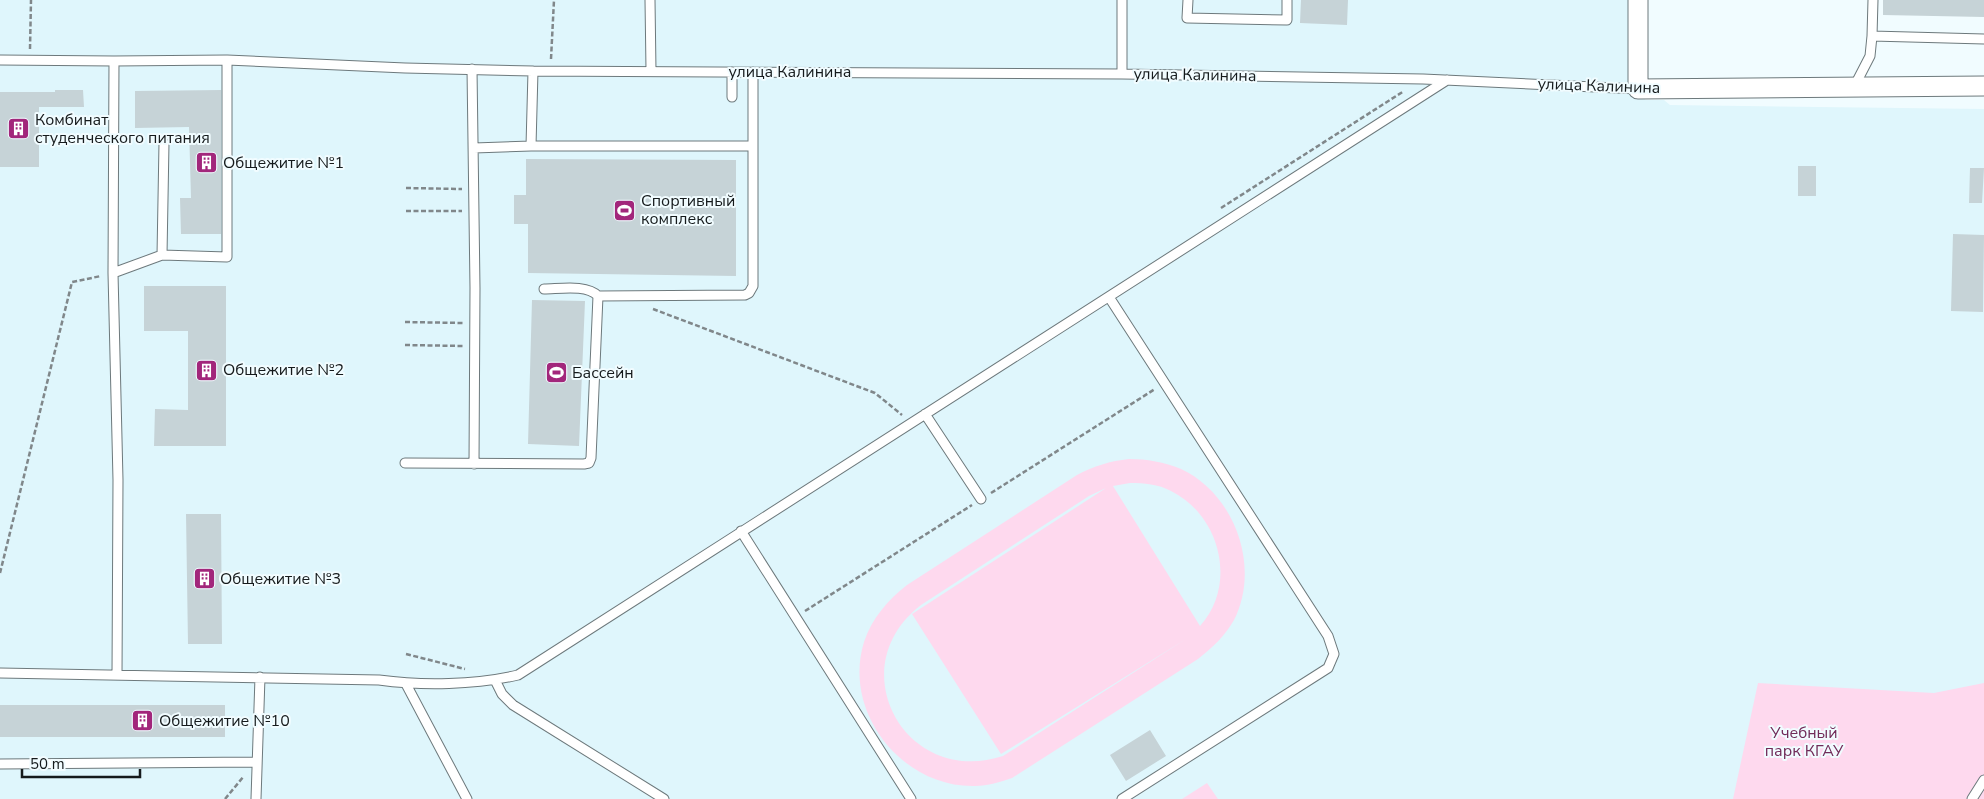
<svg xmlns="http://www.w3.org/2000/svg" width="1984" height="799" font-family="'Nunito Sans',sans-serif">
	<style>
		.built { fill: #dff6fc }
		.green { fill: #fed9ee; fill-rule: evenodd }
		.building { fill: #c6d3d7 }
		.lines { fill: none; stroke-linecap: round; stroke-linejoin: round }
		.service-casing { stroke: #6d797c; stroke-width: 11 }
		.minor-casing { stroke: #6d797c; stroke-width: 21 }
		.path { stroke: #80878a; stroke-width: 2.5; stroke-dasharray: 5 2.5; stroke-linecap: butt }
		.service { stroke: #fff; stroke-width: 9 }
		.minor { stroke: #fff; stroke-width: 19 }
		.labels { text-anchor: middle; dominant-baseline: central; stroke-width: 4; stroke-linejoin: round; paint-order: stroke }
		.street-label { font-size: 16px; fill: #151a1c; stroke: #f1fcff }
		.poi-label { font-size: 16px; fill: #151a1c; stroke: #f1fcff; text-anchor: start }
		.park-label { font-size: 16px; fill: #712b59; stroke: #f1fcff }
	</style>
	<rect width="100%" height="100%" fill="#f1fcff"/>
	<path class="built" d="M 0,0 L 1646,0 L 1645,100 L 1664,100 L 1670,105 L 1984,109 L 1984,799 L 0,799 Z"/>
	<path class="green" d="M 1129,459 C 1147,459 1164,462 1181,469 C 1235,494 1261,567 1234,620 C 1225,636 1212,648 1198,659 L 1012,778 C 1000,782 988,786 975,786 C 903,788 842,713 864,642 C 872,618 888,600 907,585 L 1077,475 C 1094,466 1110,461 1129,459 ZM 1130,483 C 1144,483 1158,484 1171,491 C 1220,515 1238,584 1200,626 L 1113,486 ZM 1106,488 L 912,614 L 1001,754 L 1186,639 L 1003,756 C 906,788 839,668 921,605 L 1089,496 Z
		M 1758,683 L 1934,693 L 1984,683 L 1984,799 L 1733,799 Z
		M 1207,783 L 1218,799 L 1182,799 Z"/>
	<path class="building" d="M 1301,0 L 1348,0 L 1347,25 L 1300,23 Z
		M 1883,0 L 1984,0 L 1984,17 L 1883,15 Z
		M 55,90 L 83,90 L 84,107 L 39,107 L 39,167 L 0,167 L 0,92 L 55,92 Z
		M 221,90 L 221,234 L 181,234 L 180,198 L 191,198 L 189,127 L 135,128 L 135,91 Z
		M 526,159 L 736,160 L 736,276 L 528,273 L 528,224 L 514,224 L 514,195 L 526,195 Z
		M 1798,166 L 1816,166 L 1816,196 L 1798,196 Z
		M 1970,168 L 1984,168 L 1982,203 L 1969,203 Z
		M 1953,234 L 1984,235 L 1983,312 L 1951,311 Z
		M 144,286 L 226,286 L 226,446 L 154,446 L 155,409 L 188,410 L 188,331 L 144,331 Z
		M 532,300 L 585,301 L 579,446 L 528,444 Z
		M 186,514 L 221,514 L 222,644 L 188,644 Z
		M 0,705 L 225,705 L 225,737 L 0,737 Z
		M 1150,730 L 1166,756 L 1126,781 L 1110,755 Z"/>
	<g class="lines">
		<defs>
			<path id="service" d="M 650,0 L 651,70
				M 1122,0 L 1122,74
				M 1188,0 L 1187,18 L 1287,20 L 1287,0
				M 1873,0 L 1872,36 L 1984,39
				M 0,60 L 114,61
				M 472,69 L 475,288 L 474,464
				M 1854,87 L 1870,56 L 1872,36
				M 732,97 L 732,72
				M 531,146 L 533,71
				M 474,148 L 531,146 L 753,146
				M 162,255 L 164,143
				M 113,273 L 162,255 L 227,257 L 227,60
				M 544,289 C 559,289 587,284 598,296
				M 1109,297 L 1328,636 L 1334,654 L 1328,668 L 1122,799
				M 925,414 L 981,499
				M 405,463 L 584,464 L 589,463 L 591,458 L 598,296 L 745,295 L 749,293 L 753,286 L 753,72
				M 741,531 L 911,799
				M 0,673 L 379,680 C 423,686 475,685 518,675 L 1447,80
				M 117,675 L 118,480 L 113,273 L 114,61 L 227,60 L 405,68 L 533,71 L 1122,74 L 1423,79 L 1638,89
				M 495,680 L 502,694 L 513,705 L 664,799
				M 406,684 L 467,799
				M 0,764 L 256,762
				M 256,799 L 260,677
				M 1972,799 L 1984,780"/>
			<path id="minor" d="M 1638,0 L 1638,89 L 1984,86"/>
		</defs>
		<use href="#service" class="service-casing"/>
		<use href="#minor" class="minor-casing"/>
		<path class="path" d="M 30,49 L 31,0
			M 551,59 L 554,0
			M 406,188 L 462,189
			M 1221,208 L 1404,91
			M 406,211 L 462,211
			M 653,309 L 875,393 L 902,415
			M 405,322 L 464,323
			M 405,345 L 464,346
			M 991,493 L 1155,389
			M 0,573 L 72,282 L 101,276
			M 805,611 L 972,505
			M 406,654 L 465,669
			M 225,799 L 244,776"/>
		<use href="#service" class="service"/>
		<use href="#minor" class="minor"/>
	</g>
	<defs>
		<symbol id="building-square" viewBox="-11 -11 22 22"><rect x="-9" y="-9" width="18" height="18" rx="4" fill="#a2267b" stroke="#f1fcff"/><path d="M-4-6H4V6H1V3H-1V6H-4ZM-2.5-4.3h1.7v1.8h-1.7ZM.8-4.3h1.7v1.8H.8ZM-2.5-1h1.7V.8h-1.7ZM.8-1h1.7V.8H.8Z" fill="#fff"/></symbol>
		<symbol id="stadium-square" viewBox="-11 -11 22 22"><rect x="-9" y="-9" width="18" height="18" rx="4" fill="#a2267b" stroke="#f1fcff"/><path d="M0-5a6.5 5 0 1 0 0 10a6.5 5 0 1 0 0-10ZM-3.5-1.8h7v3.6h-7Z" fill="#fff"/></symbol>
	</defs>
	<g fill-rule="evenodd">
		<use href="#building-square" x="6" y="116" width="25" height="25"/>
		<use href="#building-square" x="194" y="150" width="25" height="25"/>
		<use href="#stadium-square" x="612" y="198" width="25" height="25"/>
		<use href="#building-square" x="194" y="358" width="25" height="25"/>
		<use href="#stadium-square" x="544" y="360" width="25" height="25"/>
		<use href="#building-square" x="192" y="566" width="25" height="25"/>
		<use href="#building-square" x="130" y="708" width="25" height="25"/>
	</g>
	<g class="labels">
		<g class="street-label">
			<text x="790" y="72">улица Калинина</text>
			<text transform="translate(1195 75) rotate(1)">улица Калинина</text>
			<text transform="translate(1599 86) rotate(2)">улица Калинина</text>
		</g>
		<g class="poi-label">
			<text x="35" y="120">Комбинат<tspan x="35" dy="18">студенческого питания</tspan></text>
			<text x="223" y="163">Общежитие №1</text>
			<text x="641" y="201">Спортивный<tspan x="641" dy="18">комплекс</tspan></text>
			<text x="223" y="370">Общежитие №2</text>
			<text x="572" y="373">Бассейн</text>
			<text x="220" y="579">Общежитие №3</text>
			<text x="159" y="721">Общежитие №10</text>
		</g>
		<g class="park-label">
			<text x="1804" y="733">Учебный<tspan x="1804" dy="18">парк КГАУ</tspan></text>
		</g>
	</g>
	<path d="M22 769v8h118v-8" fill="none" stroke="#151a1c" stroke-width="2.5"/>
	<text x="30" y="769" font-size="15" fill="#151a1c" stroke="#f1fcff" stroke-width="4" paint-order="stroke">50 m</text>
</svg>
